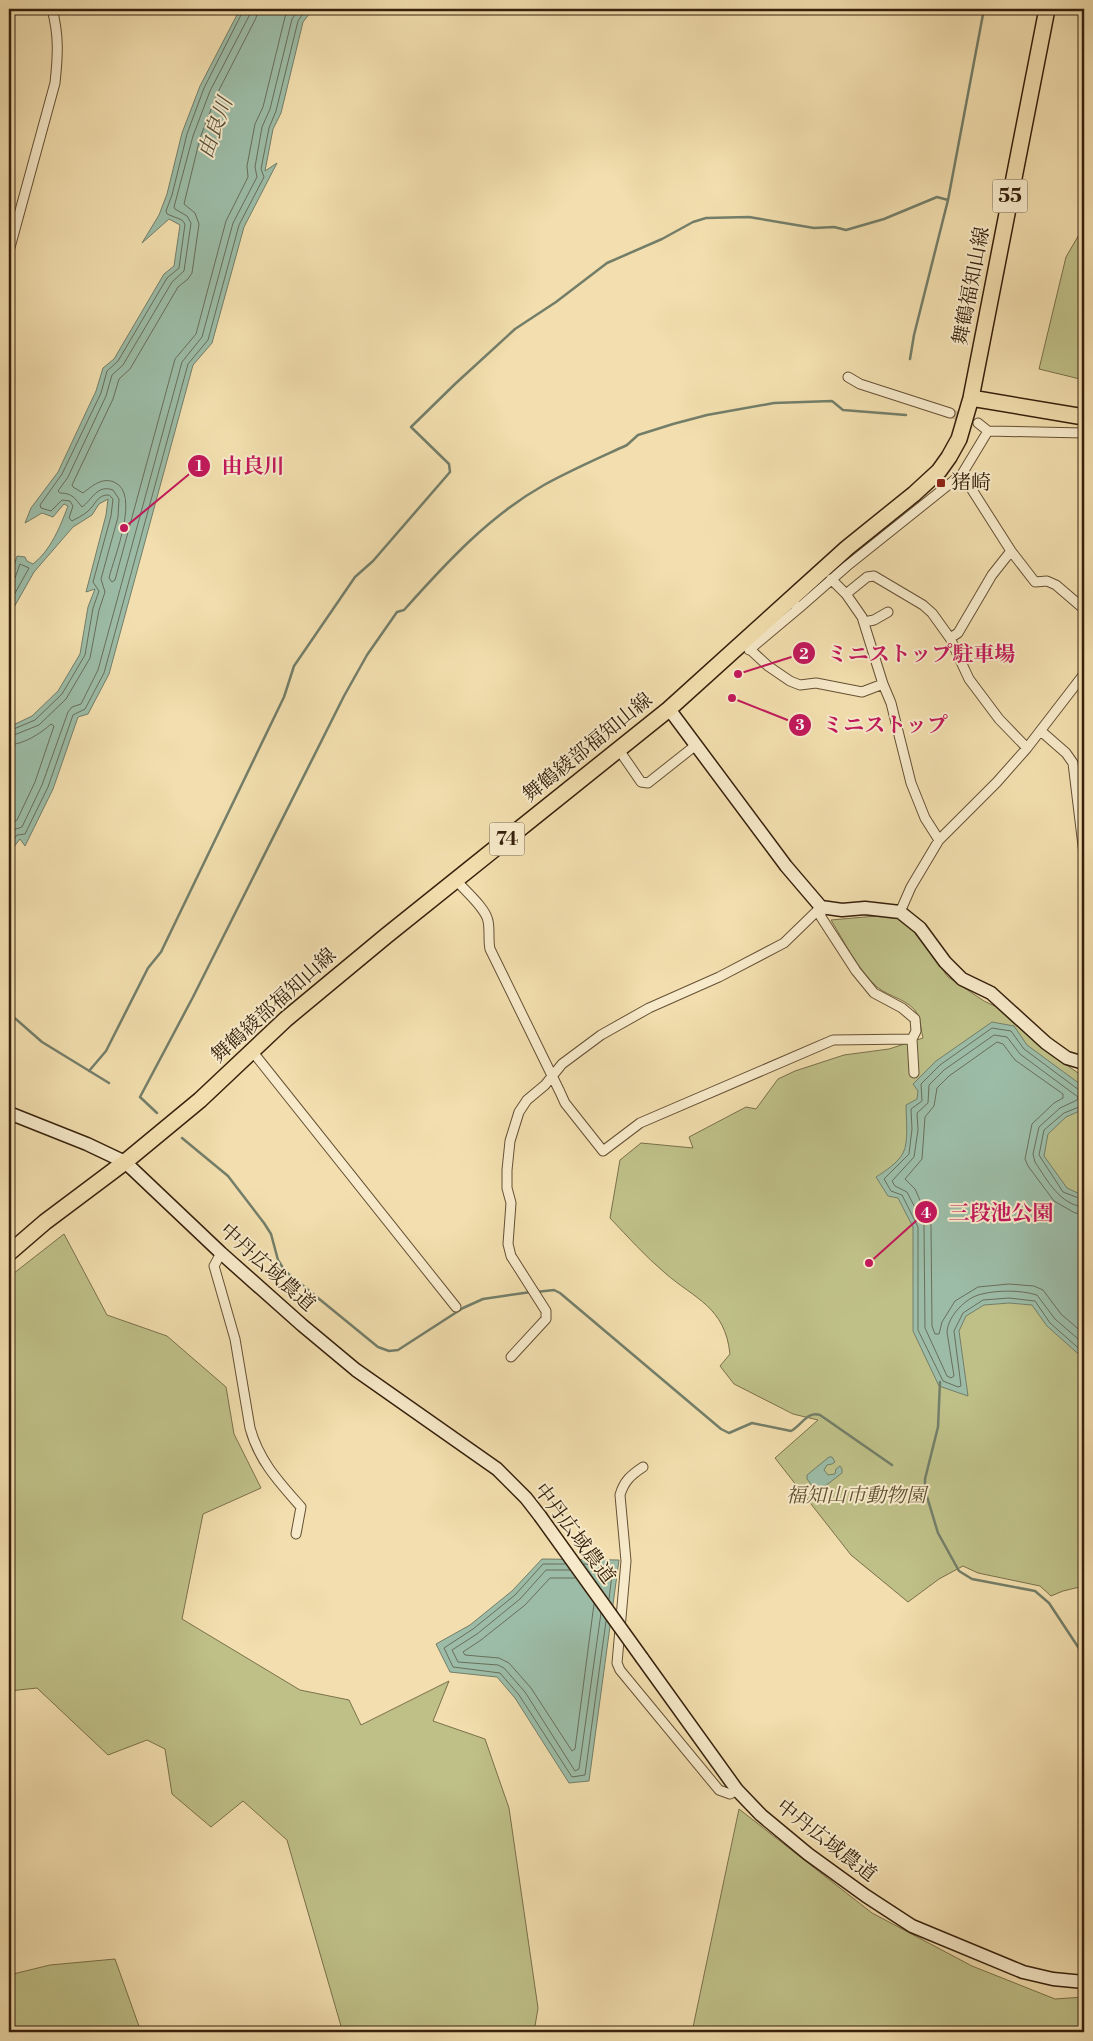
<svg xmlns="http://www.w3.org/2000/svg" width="1093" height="2041" font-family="'Libre Bodoni','Noto Serif JP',serif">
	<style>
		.green { fill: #bfc088; stroke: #7a704a }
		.water { fill: #9cbca7; stroke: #737e69 }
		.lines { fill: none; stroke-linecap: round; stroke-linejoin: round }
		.shore { stroke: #696e5a; stroke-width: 1 }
		.stream { stroke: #737e69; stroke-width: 2.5 }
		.street-tunnel { stroke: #ccb88e; stroke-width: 9; stroke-dasharray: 9 4.5; stroke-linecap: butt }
		.street-casing { stroke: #655034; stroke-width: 11 }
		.secondary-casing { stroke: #36200c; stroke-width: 15 }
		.primary-casing { stroke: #36200c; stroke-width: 18 }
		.street { stroke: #f7eaca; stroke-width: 9 }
		.secondary { stroke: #f7eaca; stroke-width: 12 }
		.primary { stroke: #f2deae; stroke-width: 15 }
		.secondary-bridge-casing { stroke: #36200c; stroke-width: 15; stroke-linecap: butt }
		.secondary-bridge { stroke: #f7eaca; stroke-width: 12 }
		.poi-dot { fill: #8f2418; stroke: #f7eaca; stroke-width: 2 }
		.labels { text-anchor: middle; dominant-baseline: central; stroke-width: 4; stroke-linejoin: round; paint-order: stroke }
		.shield { fill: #f7eaca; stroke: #705d45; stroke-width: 1 }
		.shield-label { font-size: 19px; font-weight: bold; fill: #36200c }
		.street-label { font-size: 20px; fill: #36200c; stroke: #f7eaca }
		.poi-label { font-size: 20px; fill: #36200c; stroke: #f7eaca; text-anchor: start }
		.park-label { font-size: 20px; font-style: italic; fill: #5f5031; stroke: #f7eaca }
		.water-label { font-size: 21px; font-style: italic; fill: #554f3a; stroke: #f7eaca }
		.leader { fill: none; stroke: #c2185b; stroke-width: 2 }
		.callout-dot { fill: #c2185b; stroke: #f7eaca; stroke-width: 2 }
		.mark-label { font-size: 15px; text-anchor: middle; font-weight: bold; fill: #fff }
		.callout-label { font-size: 21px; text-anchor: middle; font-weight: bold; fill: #c2185b; stroke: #f7eaca; stroke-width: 4; stroke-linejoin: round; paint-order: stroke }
	</style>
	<rect width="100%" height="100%" fill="#f2deae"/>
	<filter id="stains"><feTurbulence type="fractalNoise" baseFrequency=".004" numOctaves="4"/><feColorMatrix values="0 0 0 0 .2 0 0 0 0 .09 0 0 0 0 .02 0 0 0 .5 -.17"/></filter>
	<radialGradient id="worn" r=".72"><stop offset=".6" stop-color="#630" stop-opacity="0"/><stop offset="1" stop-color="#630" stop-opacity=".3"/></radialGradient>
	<path class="green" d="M 1084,190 L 1084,380 L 1039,369 L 1066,257 L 1080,233 L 1081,198 Z
		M 876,916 L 901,918 L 915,933 L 948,977 L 984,1001 L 1003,1010 L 1042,1048 L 1084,1077 L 1084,1586 L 1063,1591 L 1051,1596 L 1040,1586 L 978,1573 L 963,1566 L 939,1579 L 908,1602 L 851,1555 L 775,1458 L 818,1420 L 793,1414 L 734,1384 L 720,1366 L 730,1354 C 725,1307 695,1299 665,1273 C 645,1256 628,1237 610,1218 L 620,1160 L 641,1143 L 693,1148 L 689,1137 L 746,1107 L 756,1109 L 778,1079 L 795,1071 L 844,1055 L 889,1049 L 923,1038 C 921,1031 921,1022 918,1015 C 911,1000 889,997 877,987 C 857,968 845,943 831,920 Z
		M 64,1234 L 107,1315 L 167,1336 L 226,1387 L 234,1434 L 261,1488 L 203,1514 L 182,1619 L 300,1690 L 349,1700 L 361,1725 L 449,1681 L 433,1721 L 485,1739 L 509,1808 L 538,2008 L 534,2032 L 346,2032 L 341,2026 L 287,1840 L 243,1801 L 211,1827 L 172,1794 L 165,1749 L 147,1740 L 108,1755 L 37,1688 L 9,1691 L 9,1277 Z
		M 739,1809 L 872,1913 L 972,1966 L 1055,1999 L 1084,1997 L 1084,2032 L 692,2032 Z
		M 115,1959 L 141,2032 L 31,2032 L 30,2029 L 9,2028 L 9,1975 L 50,1965 Z"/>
	<path class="water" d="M 240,9 L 313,9 L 303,22 L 281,113 L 273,129 L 265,171 L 277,163 L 244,227 L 212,343 L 193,365 L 109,674 L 88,714 L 78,717 L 53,789 L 25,846 L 20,839 L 9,853 L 9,727 L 32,716 L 58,691 L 80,654 L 88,607 L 95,589 L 86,592 L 106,515 L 108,499 L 99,504 L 92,515 L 73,527 L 34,572 L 9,616 L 9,583 L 17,556 L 25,557 L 27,561 L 33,564 C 51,550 60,527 68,506 L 64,504 L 53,517 L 42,513 L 25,523 L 31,508 L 58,472 L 96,391 L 103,368 L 114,359 L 164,274 L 174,266 L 180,225 L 169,219 L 142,243 L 159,215 L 167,194 L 182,133 L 200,86 Z
		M 992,1022 L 1014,1026 L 1027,1045 L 1084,1087 L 1084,1109 L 1066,1117 L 1048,1134 L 1044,1156 L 1067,1188 L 1084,1196 L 1084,1359 L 1047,1326 L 1032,1305 L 1009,1303 L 984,1305 L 966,1316 L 959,1331 L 968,1396 L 939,1386 L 913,1331 L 913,1227 L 898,1198 L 888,1196 L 876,1177 C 885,1171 898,1163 903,1153 C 909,1143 906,1117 906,1105 L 917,1099 L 918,1091 L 913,1084 L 936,1061 Z
		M 829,1457 L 832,1457 L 835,1462 L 832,1464 L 827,1465 L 824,1470 L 828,1475 L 835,1474 L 836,1469 L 840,1466 L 842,1469 L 842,1473 L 820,1490 L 816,1491 L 807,1479 L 807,1475 Z
		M 542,1559 L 619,1560 L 589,1781 L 569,1783 L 515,1698 L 497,1677 L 450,1672 L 436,1644 L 470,1625 L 512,1591 Z"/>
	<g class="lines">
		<path class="shore" d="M 258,9 L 256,18 L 217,94 L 200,138 L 184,204 L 195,213 L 199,224 L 192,273 L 188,279 L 178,287 L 130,369 L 119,379 L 113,399 L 72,485 L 73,487 L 83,493 C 92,486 102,477 114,482 C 141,493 114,557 109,578 L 112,582 L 115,580 L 175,359 L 196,334 L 226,221 L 248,177 L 247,166 L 255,124 L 263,107 L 285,17 L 289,9
			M 9,580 L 15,578 L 20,564 L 29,568 L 9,604
			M 9,731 L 35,720 L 62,694 L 85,655 L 93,608 L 99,591 L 93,582 L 111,516 L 113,499 L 109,495 C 97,494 95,506 87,512 C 82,516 77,518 72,521 L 69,518 L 73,506 L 70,501 L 62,500 L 51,511 L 41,508 L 40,505 L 62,474 L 101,393 L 107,371 L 118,361 L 167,278 L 179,268 L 185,224 L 182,220 L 167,214 L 166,211 L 172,195 L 187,134 L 204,88 L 244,9
			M 9,737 L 39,725 L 66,699 L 90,658 L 99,610 L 105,592 L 101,579 L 118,517 L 119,499 L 113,490 C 97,484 92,500 82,507 C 75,499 73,493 60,493 L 58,491 L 68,477 L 106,396 L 112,375 L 123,365 L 172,282 L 184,271 L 191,223 L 187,216 L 175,209 L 174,207 L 193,136 L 210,91 L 249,16 L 250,9
			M 9,745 C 24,744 40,734 51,724 L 54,726 L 35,782 L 17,820 L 9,824
			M 9,835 L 13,830 L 22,827 L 42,785 L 68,712 L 72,707 L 81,704 L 98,670 L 182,362 L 202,337 L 233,223 L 257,177 L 255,167 L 262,127 L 270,109 L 292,19 L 299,9
			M 9,845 L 17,835 L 25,834 L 48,787 L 73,715 L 85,709 L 104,673 L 188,364 L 208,340 L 239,225 L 264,177 L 261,169 L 269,128 L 276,111 L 298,21 L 306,9
			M 1084,1091 L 1079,1090 L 1024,1049 L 1011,1031 L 992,1028 L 940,1065 L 921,1084 L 922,1101 L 911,1109 L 912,1129 L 909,1154 L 884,1179 L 891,1191 L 902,1195 L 918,1227 L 918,1330 L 943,1381 L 958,1387 L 961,1386 L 954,1331 L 963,1313 L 983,1300 L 1009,1298 L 1035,1301 L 1050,1323 L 1084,1353
			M 1084,1105 L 1064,1113 L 1044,1130 L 1039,1155 L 1063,1192 L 1084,1200
			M 1084,1207 C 1060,1205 1047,1180 1035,1162 L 1033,1154 L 1039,1127 L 1060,1108 L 1077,1100 L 1078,1097 L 1020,1054 L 1007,1037 L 994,1035 L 944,1070 L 929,1085 L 928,1103 L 917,1113 L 918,1130 L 914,1157 L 892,1181 L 895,1186 L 907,1192 L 924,1225 L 925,1328 L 947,1376 L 951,1378 L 954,1376 L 947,1332 C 948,1316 966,1297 982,1294 C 998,1290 1021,1290 1037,1295 L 1055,1319 L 1084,1344
			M 1084,1214 L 1075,1213 L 1054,1201 L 1028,1166 L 1025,1159 L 1032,1124 L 1054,1103 L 1063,1098 L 1063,1094 L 1015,1060 L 1003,1044 L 997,1042 L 949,1076 L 937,1088 L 934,1106 L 925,1117 L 922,1159 L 905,1179 L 915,1189 L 931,1225 L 932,1326 L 935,1334 L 939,1334 L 942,1322 L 955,1301 L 978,1287 L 1009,1284 L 1034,1286 L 1043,1290 L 1061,1314 L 1084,1334
			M 565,1564 L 543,1564 L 515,1595 L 473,1629 L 444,1648 L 453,1667 L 500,1673 L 519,1695 L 572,1777 L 585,1775 L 606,1621
			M 584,1564 L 613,1566 L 609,1599
			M 570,1570 L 546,1570 L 520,1599 L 477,1634 L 452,1650 L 458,1662 L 498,1665 L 504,1668 L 525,1692 L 575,1771 L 579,1769 L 601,1613
			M 575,1578 L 550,1578 L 525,1605 L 481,1640 L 463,1652 L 465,1655 L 499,1658 L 509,1663 L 531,1688 L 572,1751 L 575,1749 L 594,1604"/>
		<path class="stream" d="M 910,359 L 914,335 L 948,200 L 984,9
			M 9,1013 L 42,1042 L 109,1083
			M 89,1071 L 106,1051 L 148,968 L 161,952 L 284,697 L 294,666 L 355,577 L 373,561 L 450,472 L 449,464 L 411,427 L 455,384 L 515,329 L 556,302 L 607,263 L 662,239 L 693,222 L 706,218 L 749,217 L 814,228 L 834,227 L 846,230 L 884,219 L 937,197 L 948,200
			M 157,1113 L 140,1097 L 193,997 L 344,696 L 367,655 L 397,612 L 404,610 C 446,563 489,516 544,485 C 571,470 599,458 627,445 L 638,435 L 673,424 L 707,415 L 774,403 L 832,401 L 843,410 L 906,415
			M 182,1138 L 228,1176 L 264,1223 L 271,1234 L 278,1260 L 285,1271 L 378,1347 L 389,1351 L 398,1350 L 463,1308 L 483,1299 L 531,1292
			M 536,1292 L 554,1290 L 560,1293 L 721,1429 L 729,1433 L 752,1423 L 791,1431 C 802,1425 807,1411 820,1415 L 892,1465
			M 940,1382 L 938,1427 L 925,1479 L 925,1490 L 938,1533 L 959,1571 L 972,1579 L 1035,1591 L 1049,1603 L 1084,1656"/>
		<path class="street-tunnel" d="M 950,413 L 978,423"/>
		<defs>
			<path id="street" d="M 9,251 L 55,83 C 58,55 59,35 52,9
				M 848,377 L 860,384 L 950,413
				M 978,423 L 988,431
				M 962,474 L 1011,551 L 1035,582 L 1047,581 L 1056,585 L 1084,609
				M 831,579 L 846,594 L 862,617 L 883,684 L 891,703 L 911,783 L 925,818 L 939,840 L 911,887 L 900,912
				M 846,594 L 867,577 L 874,576 L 923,605 L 932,613 L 950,638 L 969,679 L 999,719 L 1027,748
				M 790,600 L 799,608 L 847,566 L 962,474 L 988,431 L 1084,433
				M 864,622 L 874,620 L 888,612
				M 950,638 L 958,633 L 992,575 L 1011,551
				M 742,642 L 768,666 L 790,681 L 800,685 L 816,683 L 862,692 L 883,684
				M 749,650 L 799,608
				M 1042,732 L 1066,753 L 1073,763 L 1084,854
				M 619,750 L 641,782 L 648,783 L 696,745
				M 939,840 L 997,782 L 1027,748 L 1084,674
				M 456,880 C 464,890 486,908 488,921 C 490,930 488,940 490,949 L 560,1092 L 565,1103 L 603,1151 L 640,1123 L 833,1040 L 912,1039
				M 821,907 L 821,917 L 856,971 L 874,993 L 902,1008 L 915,1019 L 916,1031 L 912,1039 L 914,1073
				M 252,1051 L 456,1307
				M 221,1253 L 214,1266 L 235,1339 L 250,1428 C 259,1461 279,1482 301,1507 L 296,1534
				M 511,1357 L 546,1319 L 546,1311 L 511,1256 L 508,1244 L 511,1203 L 507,1188 L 507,1170 L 510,1141 L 519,1112 L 527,1100 L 545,1085 L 562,1064 L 601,1035 L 649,1008 L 719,977 L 784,943 L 821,907
				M 643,1467 C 631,1475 624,1481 620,1495 L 626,1561 L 617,1663 L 620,1670 L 719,1790 L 730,1794 L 737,1790"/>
			<path id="secondary" d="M 669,709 L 786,866 L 821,907 L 842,910 L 865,908 L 900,912 L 920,928 L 945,962 L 962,979 L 991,993 L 1046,1043 L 1067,1058 L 1084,1063
				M 9,1113 L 87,1144 L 125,1162 L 221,1253 L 302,1325 L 356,1370 L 497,1469 L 526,1498 L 540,1516
				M 642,1658 L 737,1790 L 761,1815 L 808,1854 L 866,1896 L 912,1926 L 1023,1972 L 1053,1979 L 1084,1982"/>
			<path id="primary" d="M 971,398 L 1084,417
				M 9,1253 L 45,1222 L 125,1162 L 200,1100 L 286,1019 L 386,936 L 669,709 L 847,548 L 914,494 L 939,471 L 949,457 L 959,439 L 971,398 L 1047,9"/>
		</defs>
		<use href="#street" class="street-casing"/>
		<use href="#secondary" class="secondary-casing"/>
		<use href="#primary" class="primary-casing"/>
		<use href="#street" class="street"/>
		<use href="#secondary" class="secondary"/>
		<use href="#primary" class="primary"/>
		<defs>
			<path id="secondary-bridge" d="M 540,1516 L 642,1658"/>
		</defs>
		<use href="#secondary-bridge" class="secondary-bridge-casing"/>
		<use href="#secondary-bridge" class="secondary-bridge"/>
	</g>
	<rect class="poi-dot" x="936" y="478" width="10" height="10" rx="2.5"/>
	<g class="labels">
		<g class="shield">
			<rect x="992.5" y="179.5" width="35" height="33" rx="4"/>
			<rect x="489.5" y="822.5" width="35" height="33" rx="4"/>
		</g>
		<g class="shield-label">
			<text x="1010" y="196">55</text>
			<text x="507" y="839">74</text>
		</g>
		<g class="street-label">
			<text transform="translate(972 286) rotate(-79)">舞鶴福知山線</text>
			<text transform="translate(588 748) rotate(-39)">舞鶴綾部福知山線</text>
			<text transform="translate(274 1006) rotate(-42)">舞鶴綾部福知山線</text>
			<text transform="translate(267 1268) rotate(42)">中丹広域農道</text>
			<text transform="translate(574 1534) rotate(53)">中丹広域農道</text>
			<text transform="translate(826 1841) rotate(38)">中丹広域農道</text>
		</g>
		<g class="poi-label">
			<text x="951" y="483">猪崎</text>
		</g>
		<g class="park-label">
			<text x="856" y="1496">福知山市動物園</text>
		</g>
		<g class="water-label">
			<text transform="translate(216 128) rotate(-70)">由良川</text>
		</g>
	</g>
	<path class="leader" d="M124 528L199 466M738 674L804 653M732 698L800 725M869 1263L926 1212"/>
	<g class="callout-dot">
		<circle cx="124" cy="528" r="5"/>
		<circle cx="738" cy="674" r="5"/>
		<circle cx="732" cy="698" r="5"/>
		<circle cx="869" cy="1263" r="5"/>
		<circle cx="199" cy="466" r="12"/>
		<circle cx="804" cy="653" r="12"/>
		<circle cx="800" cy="725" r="12"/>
		<circle cx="926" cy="1212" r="12"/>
	</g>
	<g class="mark-label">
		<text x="199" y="471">1</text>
		<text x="804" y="659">2</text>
		<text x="800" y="730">3</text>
		<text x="926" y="1218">4</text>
	</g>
	<g class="callout-label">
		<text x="253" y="473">由良川</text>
		<text x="921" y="661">ミニストップ駐車場</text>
		<text x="885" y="732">ミニストップ</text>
		<text x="1001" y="1220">三段池公園</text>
	</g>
	<rect width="1093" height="2041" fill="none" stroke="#f2deae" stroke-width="30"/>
	<rect x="10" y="10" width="1073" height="2021" fill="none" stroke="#36200c" stroke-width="2.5"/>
	<rect x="15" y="15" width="1063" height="2011" fill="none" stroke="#36200c"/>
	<rect width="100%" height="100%" filter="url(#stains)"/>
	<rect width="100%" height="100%" fill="url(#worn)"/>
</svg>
